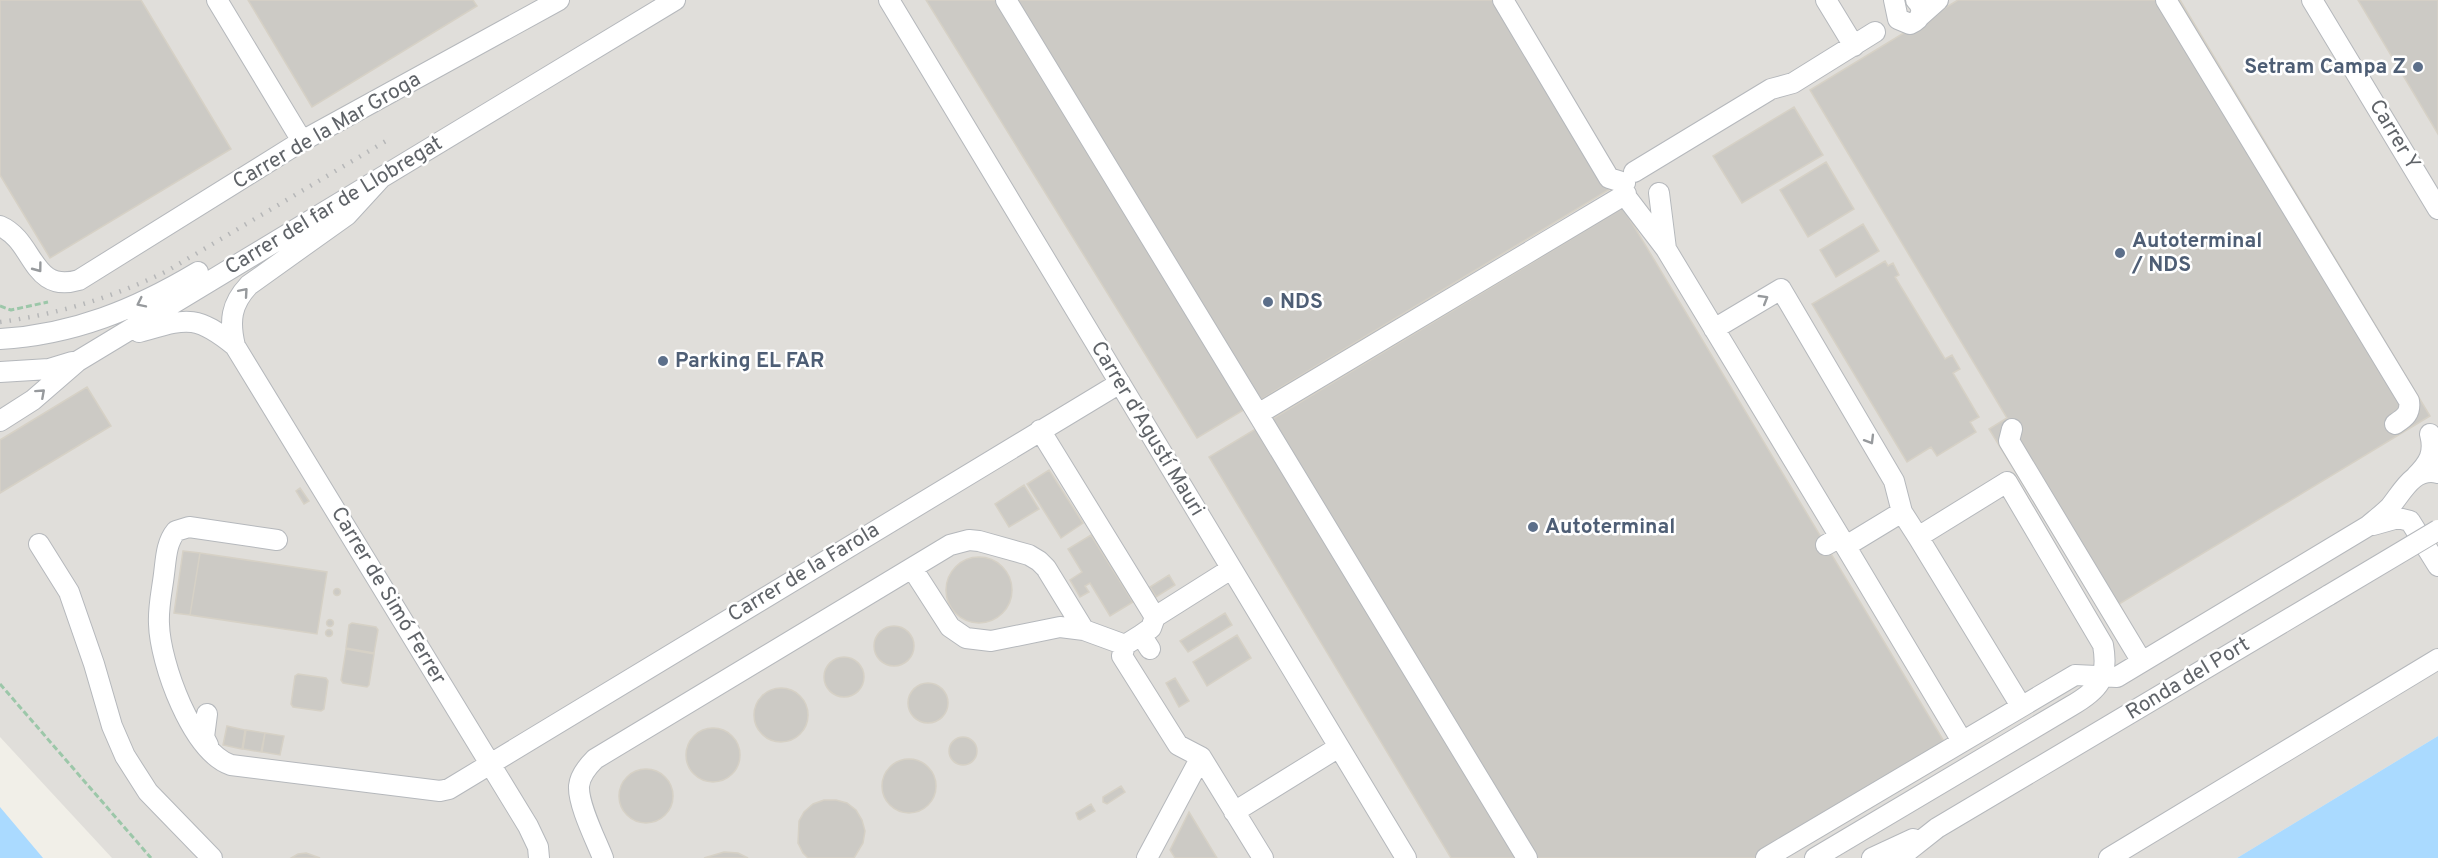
<svg xmlns="http://www.w3.org/2000/svg" width="2438" height="858" font-family="Overpass,sans-serif">
	<style>
		.industrial { fill: #e0deda }
		.water { fill: #aadaff }
		.building { fill: #cccac5; stroke: #d6d1c6; stroke-width: 1.5 }
		.lines { fill: none; stroke-linecap: round; stroke-linejoin: round }
		.minor-casing { stroke: #b5b8bc; stroke-width: 22 }
		.path { stroke: #9cc7a9; stroke-width: 3; stroke-dasharray: 6 3; stroke-linecap: butt }
		.minor { stroke: #fff; stroke-width: 20 }
		.rail { stroke: #b6b7b8; stroke-width: 4.5; stroke-dasharray: 1.5 8; stroke-linecap: butt }
		.minor-bridge-casing { stroke: #b5b8bc; stroke-width: 22; stroke-linecap: butt }
		.minor-bridge { stroke: #fff; stroke-width: 20 }
		.oneway { stroke: #979a9d }
		.service-dot { fill: #5c6f8a; stroke: #fff; stroke-width: 2 }
		.labels { text-anchor: middle; dominant-baseline: central; stroke-width: 5; stroke-linejoin: round; paint-order: stroke }
		.service-label { font-size: 21px; font-weight: bold; fill: #4e5e75; stroke: #fff; text-anchor: start }
		.street-label { font-size: 21px; fill: #5f6368; stroke: #fff }
	</style>
	<rect width="100%" height="100%" fill="#f1efe8"/>
	<path class="industrial" d="M 0,0 L 2438,0 L 2438,736 L 2237,858 L 112,858 L 0,737 Z"/>
	<path class="water" d="M 2438,736 L 2438,858 L 2237,858 Z
		M 0,807 L 43,858 L 0,858 Z"/>
	<path class="building" d="M 0,0 L 141,0 L 231,149 L 50,258 L 0,175 Z
		M 248,0 L 473,0 L 477,6 L 312,107 Z
		M 926,0 L 1496,0 L 1610,189 L 1197,438 Z
		M 1958,0 L 2180,0 L 2430,416 L 2119,604 L 2140,640 L 2124,649 L 1989,429 L 2007,418 L 1810,90 Z
		M 2358,0 L 2438,0 L 2438,134 Z
		M 1794,107 L 1823,155 L 1742,203 L 1713,156 Z
		M 1826,162 L 1854,209 L 1808,237 L 1780,190 Z
		M 1623,208 L 1954,758 L 1785,858 L 1451,858 L 1209,457 Z
		M 1863,224 L 1879,251 L 1836,277 L 1820,250 Z
		M 1885,261 L 1888,266 L 1893,263 L 1899,275 L 1895,277 L 1945,359 L 1952,355 L 1960,369 L 1953,373 L 1979,417 L 1970,422 L 1976,432 L 1937,456 L 1931,447 L 1907,462 L 1812,304 Z
		M 87,387 L 111,426 L 0,493 L 0,440 Z
		M 1049,470 L 1083,523 L 1061,538 L 1027,484 Z
		M 1024,485 L 1039,509 L 1009,527 L 995,504 Z
		M 300,488 L 309,501 L 304,504 L 296,491 Z
		M 1091,535 L 1133,602 L 1110,616 L 1090,583 L 1085,586 L 1089,592 L 1080,597 L 1070,580 L 1082,572 L 1068,549 Z
		M 183,551 L 200,553 L 190,615 L 174,613 Z
		M 200,553 L 327,572 L 317,634 L 190,615 Z
		M946 590a33 33 0 1 1 66 0a33 33 0 1 1-66 0Z
		M 1169,575 L 1175,585 L 1156,597 L 1150,587 Z
		M333.5 592a3.5 3.5 0 1 1 7 0a3.5 3.5 0 1 1-7 0Z
		M 1225,613 L 1232,625 L 1188,652 L 1180,641 Z
		M326.5 623a3.5 3.5 0 1 1 7 0a3.5 3.5 0 1 1-7 0Z
		M 352,623 L 376,627 L 378,630 L 374,653 L 346,648 L 349,625 Z
		M874 646a20 20 0 1 1 40 0a20 20 0 1 1-40 0Z
		M325.5 633a3.5 3.5 0 1 1 7 0a3.5 3.5 0 1 1-7 0Z
		M 1237,635 L 1251,658 L 1207,686 L 1193,662 Z
		M 346,649 L 374,654 L 369,685 L 367,687 L 343,683 L 341,680 Z
		M824 677a20 20 0 1 1 40 0a20 20 0 1 1-40 0Z
		M 298,674 L 326,678 L 328,681 L 324,709 L 321,711 L 293,707 L 291,704 L 295,676 Z
		M 1175,678 L 1189,701 L 1179,707 L 1166,683 Z
		M908 703a20 20 0 1 1 40 0a20 20 0 1 1-40 0Z
		M754 715a27 27 0 1 1 54 0a27 27 0 1 1-54 0Z
		M 227,726 L 245,730 L 242,749 L 223,745 Z
		M686 755a27 27 0 1 1 54 0a27 27 0 1 1-54 0Z
		M 246,730 L 265,733 L 261,752 L 243,749 Z
		M 265,733 L 284,736 L 280,755 L 262,752 Z
		M949 751a14 14 0 1 1 28 0a14 14 0 1 1-28 0Z
		M882 786a27 27 0 1 1 54 0a27 27 0 1 1-54 0Z
		M619 796a27 27 0 1 1 54 0a27 27 0 1 1-54 0Z
		M 1121,786 L 1125,792 L 1107,804 L 1103,802 L 1103,797 Z
		M 824,800 L 836,800 L 847,803 L 856,810 L 862,820 L 865,831 L 863,843 L 854,858 L 808,858 L 803,853 L 798,843 L 799,821 L 804,812 L 813,804 Z
		M 1091,804 L 1095,811 L 1080,820 L 1078,819 L 1076,813 Z
		M 1189,812 L 1217,858 L 1175,858 L 1170,850 Z
		M 724,852 L 738,853 L 748,858 L 704,858 Z
		M 306,853 L 320,858 L 291,858 L 298,854 Z"/>
	<g class="lines">
		<defs>
			<path id="minor" d="M 217,0 L 302,141
				M 889,0 L 1406,858
				M 1006,0 L 1258,414 L 1626,194
				M 1503,0 L 1609,178 L 1625,183
				M 1826,0 L 1854,46
				M 1894,0 L 1898,19 L 1910,24 C 1922,19 1925,9 1916,0
				M 2166,0 L 2409,401 C 2411,414 2404,418 2395,424
				M 2312,0 L 2438,209
				M 1920,16 L 1938,0
				M 1634,172 L 1771,89 L 1793,83 L 1875,32
				M 380,179 L 347,215 L 249,285 C 231,304 229,321 235,346 L 528,826 L 538,847 L 539,858
				M 1627,198 L 1666,249 L 1659,193
				M 0,226 C 35,241 31,294 79,280 L 302,141 L 559,0
				M 1666,249 L 1840,537
				M 1714,329 L 1781,289 L 1894,481 L 1902,512
				M 139,332 C 186,319 195,313 235,346
				M 0,339 C 73,335 136,309 198,272
				M 0,372 L 49,369 L 72,362
				M 1258,414 L 1527,858
				M 0,421 L 33,400 L 78,361 L 675,0
				M 2012,429 L 2009,441 L 2142,662
				M 1040,430 L 1155,617
				M 2416,476 C 2429,463 2435,453 2430,434
				M 2373,525 L 2398,518 L 2410,521 L 2438,566
				M 277,540 L 189,527 L 176,531 C 166,543 166,559 164,574 C 162,591 158,607 159,624 C 160,663 192,752 231,765 L 440,791 L 449,789 L 1120,383
				M 39,544 L 69,592 L 94,664 L 112,726 L 125,756 L 148,792 L 212,858
				M 1826,545 L 1840,537 L 1962,741
				M 1846,546 L 1902,512 L 1918,537
				M 912,568 L 950,627 L 966,638 L 991,641 L 1060,627 L 1084,630
				M 1125,645 L 1122,656 L 1178,745 L 1201,757 L 1263,858
				M 1150,649 L 1141,635 L 1151,628 L 1155,617 L 1231,569
				M 207,714 L 204,737 L 208,745
				M 1234,812 L 1339,747
				M 603,858 C 596,840 578,805 579,786 C 580,775 588,766 595,759 L 950,545 L 969,540 L 979,541 L 1029,555 L 1039,561 L 1046,568 L 1084,630 L 1125,645 L 1141,635
				M 1147,858 L 1201,757
				M 1766,858 L 2075,675 L 2117,677 L 2368,526 C 2375,520 2383,514 2390,507 C 2403,491 2414,467 2438,473
				M 1815,858 L 2071,706 C 2099,690 2109,678 2103,645 L 2007,482 L 1918,537 L 2021,706
				M 1872,858 L 1913,839
				M 1899,858 L 1937,828 L 2329,595
				M 2109,858 L 2438,659"/>
		</defs>
		<use href="#minor" class="minor-casing"/>
		<path class="path" d="M 0,306 L 11,310 L 48,302
			M 0,684 L 151,858"/>
		<use href="#minor" class="minor"/>
		<path class="rail" d="M 0,322 C 59,314 114,297 167,271 L 386,141"/>
		<defs>
			<path id="minor-bridge" d="M 2329,595 L 2438,530"/>
		</defs>
		<use href="#minor-bridge" class="minor-bridge-casing"/>
		<use href="#minor-bridge" class="minor-bridge"/>
	</g>
	<defs><path id="oneway-chevron" d="M-2-3.5L2.5 0L-2 3.5" fill="none" stroke-width="1.6" stroke-linecap="round" stroke-linejoin="round" transform="scale(1.5)"/></defs>
	<g class="oneway">
		<use href="#oneway-chevron" transform="translate(38 268) rotate(53)"/>
		<use href="#oneway-chevron" transform="translate(244 292) rotate(-49)"/>
		<use href="#oneway-chevron" transform="translate(1764 299) rotate(-31)"/>
		<use href="#oneway-chevron" transform="translate(141 303) rotate(154)"/>
		<use href="#oneway-chevron" transform="translate(41 393) rotate(-42)"/>
		<use href="#oneway-chevron" transform="translate(1870 440) rotate(59)"/>
	</g>
	<g class="service-dot">
		<circle cx="2418" cy="67" r="6"/>
		<circle cx="2120" cy="253" r="6"/>
		<circle cx="1268" cy="302" r="6"/>
		<circle cx="663" cy="361" r="6"/>
		<circle cx="1533" cy="527" r="6"/>
	</g>
	<g class="labels">
		<g class="service-label">
			<text x="2406" y="67" text-anchor="end">Setram Campa Z</text>
			<text x="2132" y="241">Autoterminal<tspan x="2132" dy="24">/ NDS</tspan></text>
			<text x="1280" y="302">NDS</text>
			<text x="675" y="361">Parking EL FAR</text>
			<text x="1545" y="527">Autoterminal</text>
		</g>
		<g class="street-label">
			<text transform="translate(327 131) rotate(-30)">Carrer de la Mar Groga</text>
			<text transform="translate(2394 135) rotate(59)">Carrer Y</text>
			<text transform="translate(334 206) rotate(-31)">Carrer del far de Llobregat</text>
			<text transform="translate(1147 429) rotate(59)">Carrer d'Agustí Mauri</text>
			<text transform="translate(804 573) rotate(-31)">Carrer de la Farola</text>
			<text transform="translate(388 596) rotate(59)">Carrer de Simó Ferrer</text>
			<text transform="translate(2188 679) rotate(-31)">Ronda del Port</text>
		</g>
	</g>
</svg>
